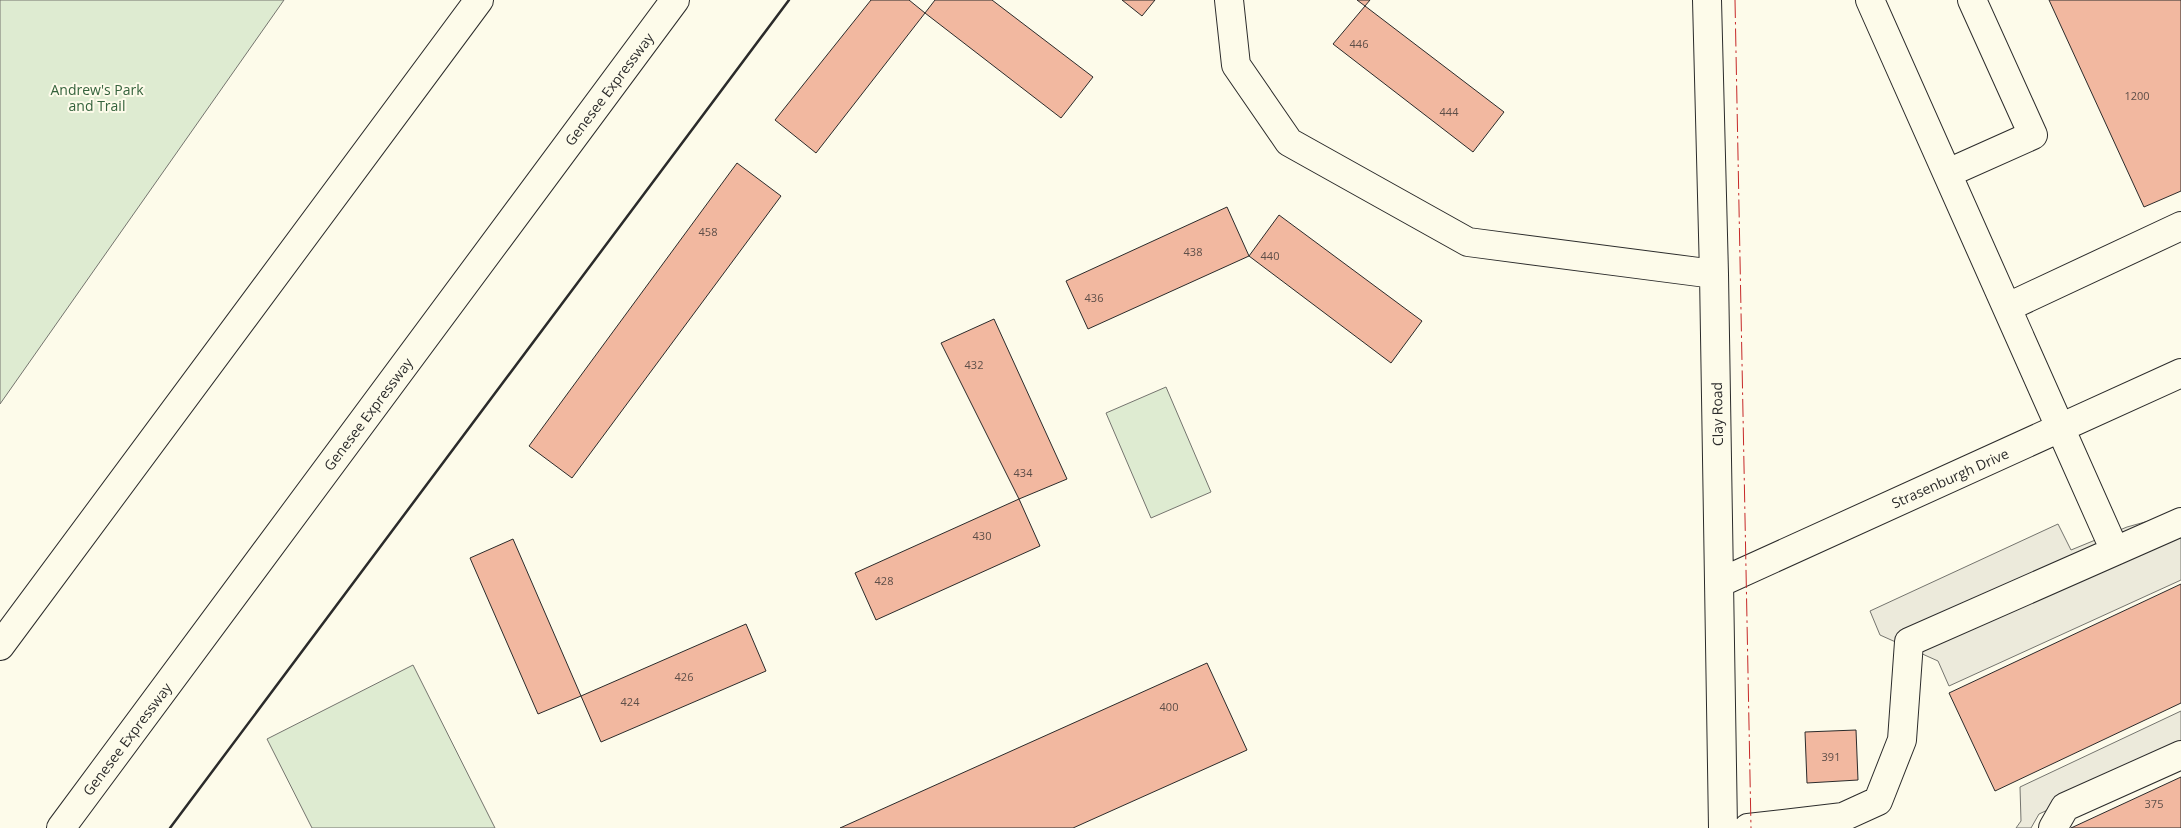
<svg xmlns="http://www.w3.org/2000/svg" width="2181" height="828" font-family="'Open Sans',sans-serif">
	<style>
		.green { fill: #deebd1; stroke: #74746e }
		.parking { fill: #eceadb; stroke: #74746e }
		.building { fill: #f2b8a0; stroke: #2b2b2b }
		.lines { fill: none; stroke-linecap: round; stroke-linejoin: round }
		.minor-casing { stroke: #2b2b2b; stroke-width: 30 }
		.highway-casing { stroke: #2b2b2b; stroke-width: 30 }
		.minor { stroke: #fdfbea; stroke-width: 28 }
		.highway { stroke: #fdfbea; stroke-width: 28 }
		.wall { stroke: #2b2b2b; stroke-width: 2.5 }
		.power { stroke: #c62828; stroke-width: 1; stroke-dasharray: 18 4 2.5 4; stroke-linecap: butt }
		.labels { text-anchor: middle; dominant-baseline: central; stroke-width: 4; stroke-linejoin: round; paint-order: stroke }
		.number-label { font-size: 11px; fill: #5d4e48 }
		.park-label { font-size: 14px; fill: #34623c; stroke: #fdfbea }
		.street-label { font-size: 14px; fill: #2b2b2b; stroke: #fdfbea }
	</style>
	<rect width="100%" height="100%" fill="#fdfbea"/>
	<path class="green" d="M 0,0 L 284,0 L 0,404 Z
		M 1166,387 L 1211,492 L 1151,518 L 1106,413 Z
		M 413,665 L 495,828 L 312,828 L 267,739 Z"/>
	<path class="parking" d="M 2181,512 L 2181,580 L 1949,686 L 1938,661 L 1880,635 L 1870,611 L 2058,524 L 2071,550 L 2127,527 Z
		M 2181,711 L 2181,748 L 2039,814 L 2031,828 L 2016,828 L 2021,821 L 2020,787 Z"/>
	<path class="building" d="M 871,0 L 909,0 L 925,13 L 816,153 L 775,120 Z
		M 935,0 L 992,0 L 1093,77 L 1061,118 L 925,13 Z
		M 1122,0 L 1155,0 L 1142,16 Z
		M 1357,0 L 1370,0 L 1365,6 Z
		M 2049,0 L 2181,0 L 2181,191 L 2144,207 Z
		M 1365,6 L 1504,112 L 1473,152 L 1333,44 Z
		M 737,163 L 781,196 L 572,478 L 529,446 Z
		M 1227,207 L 1249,256 L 1088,329 L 1066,281 Z
		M 1279,215 L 1422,321 L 1391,363 L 1249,256 Z
		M 994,319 L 1067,479 L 1019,499 L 941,343 Z
		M 1019,499 L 1040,546 L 876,620 L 855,573 Z
		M 513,539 L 581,696 L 538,714 L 470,558 Z
		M 2181,584 L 2181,703 L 1995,791 L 1949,693 Z
		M 746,624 L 766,671 L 601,742 L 581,696 Z
		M 1207,663 L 1247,750 L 1073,828 L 840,828 Z
		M 1856,730 L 1858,780 L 1807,783 L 1805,732 Z
		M 2181,777 L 2181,828 L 2071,828 Z"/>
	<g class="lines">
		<defs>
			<path id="minor" d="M 1229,0 L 1236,65 L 1289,142 L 1468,242 L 1714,274
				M 1707,0 L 1714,274 L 1723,828
				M 1870,0 L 2115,551
				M 1948,173 L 2033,135 L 1972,0
				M 2008,307 L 2181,226
				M 1719,583 L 2181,373
				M 1748,828 L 1843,817 L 1878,801 L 1902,740 L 1909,642 L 2181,522
				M 2053,828 L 2065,807 L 2181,755"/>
			<path id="highway" d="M 0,646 L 479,0
				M 61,828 L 675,0"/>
		</defs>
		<use href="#minor" class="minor-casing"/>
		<use href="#highway" class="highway-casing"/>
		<use href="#minor" class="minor"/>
		<use href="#highway" class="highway"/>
		<path class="wall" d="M 170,828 L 789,0"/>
		<path class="power" d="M 1735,0 L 1751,828"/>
	</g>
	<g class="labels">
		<g class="number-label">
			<text x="1359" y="43">446</text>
			<text x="2137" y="95">1200</text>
			<text x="1449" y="111">444</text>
			<text x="708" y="231">458</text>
			<text x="1193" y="251">438</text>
			<text x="1270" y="255">440</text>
			<text x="1094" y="297">436</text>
			<text x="974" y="364">432</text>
			<text x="1023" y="472">434</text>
			<text x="982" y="535">430</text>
			<text x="884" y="580">428</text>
			<text x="684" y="676">426</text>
			<text x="630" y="701">424</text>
			<text x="1169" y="706">400</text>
			<text x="1831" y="756">391</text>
			<text x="2154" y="803">375</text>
		</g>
		<g class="park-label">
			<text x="97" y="89">Andrew's Park<tspan x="97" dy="16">and Trail</tspan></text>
		</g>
		<g class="street-label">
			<text transform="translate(609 89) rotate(-53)">Genesee Expressway</text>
			<text transform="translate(368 414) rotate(-53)">Genesee Expressway</text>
			<text transform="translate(1717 414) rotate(-91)">Clay Road</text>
			<text transform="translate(1950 478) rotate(-24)">Strasenburgh Drive</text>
			<text transform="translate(127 739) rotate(-53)">Genesee Expressway</text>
		</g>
	</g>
</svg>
